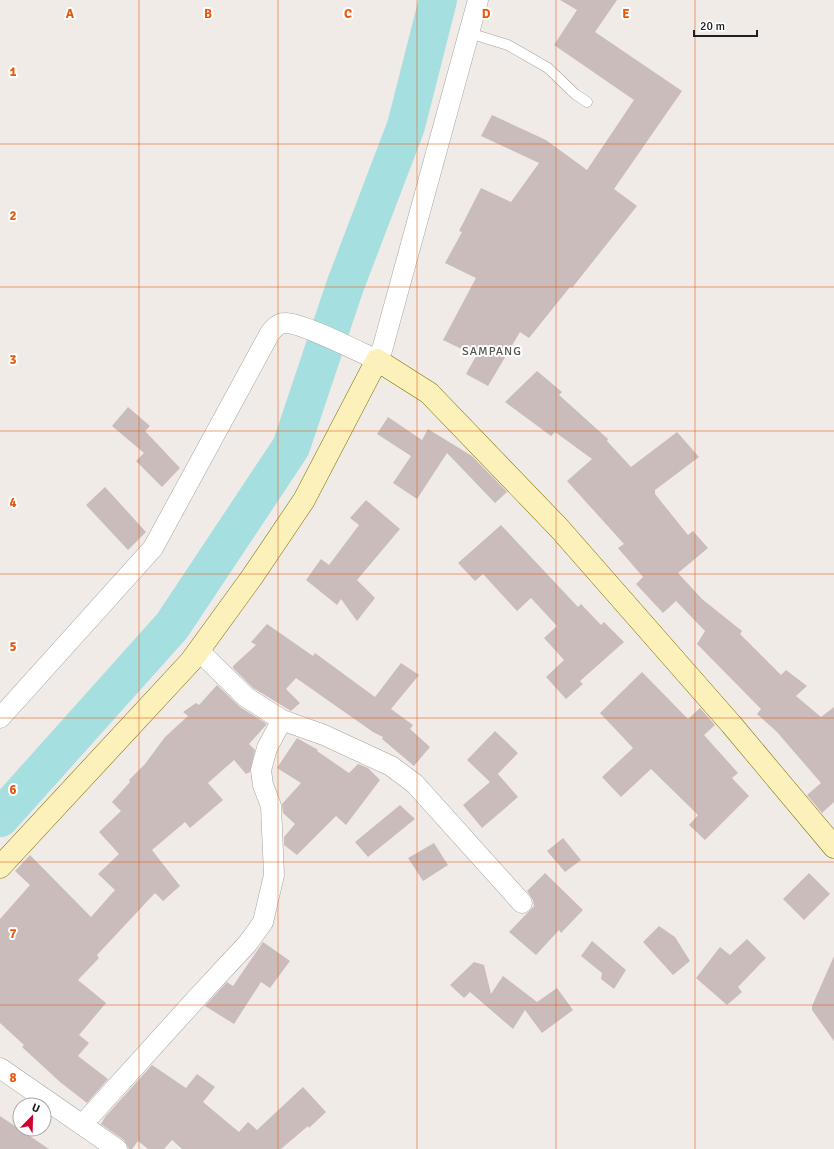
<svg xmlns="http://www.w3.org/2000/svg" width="834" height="1149" font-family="Signika,sans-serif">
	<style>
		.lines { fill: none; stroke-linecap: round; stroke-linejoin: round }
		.river { stroke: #a6dfe0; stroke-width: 38 }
		.building { fill: #c9bcba }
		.lane-casing { stroke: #a4a4a4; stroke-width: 11 }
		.street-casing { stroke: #a4a4a4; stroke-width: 21 }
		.secondary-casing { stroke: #7e7101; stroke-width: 23 }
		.lane { stroke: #fff; stroke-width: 10 }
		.street { stroke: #fff; stroke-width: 20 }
		.secondary { stroke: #fcf1ba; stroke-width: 22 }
		.grid { fill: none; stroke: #e8590c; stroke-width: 1; stroke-opacity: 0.55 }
		.labels { text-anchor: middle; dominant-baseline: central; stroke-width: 4; stroke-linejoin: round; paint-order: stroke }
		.quarter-label { font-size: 12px; letter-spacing: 1px; fill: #535353; stroke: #fff }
		.grid-label { font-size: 13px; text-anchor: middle; font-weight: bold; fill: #e8590c; stroke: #fff; stroke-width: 4; stroke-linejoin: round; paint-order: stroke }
	</style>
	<rect width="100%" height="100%" fill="#f1ebe7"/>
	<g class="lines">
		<path class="river" d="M 0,818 L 172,626 L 291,447 L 345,286 L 406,126 L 438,0"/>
	</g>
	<path class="building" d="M 560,0 L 617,0 L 595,32 L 682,91 L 614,189 L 637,206 L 572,288 L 570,287 L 529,338 L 520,332 L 488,386 L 466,374 L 476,356 L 443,340 L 476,278 L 445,263 L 462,232 L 459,231 L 481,188 L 511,202 L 539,163 L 481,136 L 492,115 L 546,140 L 587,170 L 634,100 L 554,45 L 577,10 Z
		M 537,371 L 562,392 L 559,395 L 608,439 L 607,441 L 631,467 L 677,432 L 699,457 L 655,490 L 655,494 L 688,535 L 693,531 L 708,548 L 678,573 L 702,599 L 742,631 L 740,634 L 781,675 L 786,670 L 807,686 L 796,696 L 821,717 L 834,707 L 834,802 L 822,813 L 807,795 L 821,783 L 777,732 L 757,714 L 761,709 L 697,644 L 705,631 L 676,601 L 663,613 L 636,584 L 643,577 L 618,548 L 624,544 L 567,481 L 592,459 L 555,432 L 551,436 L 505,402 Z
		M 128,407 L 150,426 L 145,431 L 180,468 L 162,487 L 136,461 L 144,453 L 112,426 Z
		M 388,417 L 422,440 L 428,429 L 472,456 L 507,492 L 495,503 L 447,453 L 417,499 L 393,483 L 411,456 L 377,434 Z
		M 105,487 L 146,532 L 128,550 L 86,505 Z
		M 366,500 L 400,529 L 357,580 L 375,598 L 357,621 L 341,599 L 337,605 L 306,580 L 321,559 L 329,565 L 359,525 L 350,518 Z
		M 501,525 L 578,607 L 581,604 L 601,625 L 604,622 L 624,642 L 580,681 L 583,684 L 566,699 L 546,677 L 564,660 L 544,638 L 557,626 L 531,598 L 517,611 L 483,574 L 475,581 L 458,563 Z
		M 267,624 L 313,656 L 315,653 L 375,697 L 401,663 L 419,675 L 391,709 L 413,725 L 410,729 L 430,747 L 414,766 L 382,739 L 383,737 L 373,732 L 296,678 L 286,689 L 300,703 L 291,711 L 253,688 L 233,668 L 233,666 L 256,645 L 251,642 Z
		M 642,672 L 688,719 L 700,708 L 715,725 L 704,735 L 738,773 L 732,778 L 749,796 L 705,840 L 689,825 L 698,815 L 651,769 L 621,797 L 602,777 L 633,748 L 600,713 Z
		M 217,685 L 240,707 L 267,724 L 249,744 L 255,750 L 250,772 L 246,774 L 234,760 L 208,783 L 223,800 L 190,828 L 185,822 L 152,850 L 180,886 L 163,901 L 155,893 L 97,955 L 99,958 L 78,980 L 106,1003 L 79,1035 L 89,1043 L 78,1056 L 108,1079 L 87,1103 L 60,1082 L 22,1047 L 24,1045 L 0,1023 L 0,919 L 30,885 L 15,871 L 30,855 L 91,917 L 115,890 L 98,874 L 119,854 L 99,832 L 121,811 L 112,802 L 130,782 L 129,780 L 145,764 L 165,737 L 188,716 L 183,712 L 196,703 L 199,705 Z
		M 495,731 L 518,753 L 494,778 L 498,774 L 518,797 L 482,828 L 463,805 L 490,782 L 467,760 Z
		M 297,738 L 318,750 L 317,751 L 349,773 L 358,764 L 368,768 L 380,780 L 346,825 L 336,816 L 297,855 L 284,845 L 284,837 L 295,824 L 283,813 L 282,804 L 301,783 L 277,768 Z
		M 400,805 L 415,819 L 368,857 L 355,842 Z
		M 563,838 L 581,860 L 565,872 L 547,851 Z
		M 434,843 L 448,865 L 423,881 L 408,858 Z
		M 545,873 L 583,910 L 561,933 L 559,930 L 536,955 L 509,932 L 534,906 L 533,900 L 527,891 Z
		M 809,873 L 830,894 L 804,920 L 783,899 Z
		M 659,926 L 675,937 L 690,961 L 673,975 L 643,942 Z
		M 747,939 L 766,958 L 738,987 L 742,992 L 727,1005 L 696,978 L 720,947 L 730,955 Z
		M 592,941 L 626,970 L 614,989 L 601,979 L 602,973 L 581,956 Z
		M 263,942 L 290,961 L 270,988 L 261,982 L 234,1024 L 205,1006 L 227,982 L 233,986 Z
		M 834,956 L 834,1041 L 812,1010 L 812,1006 Z
		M 474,962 L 484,965 L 491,994 L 503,976 L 537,1002 L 557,988 L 573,1010 L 542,1033 L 525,1010 L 513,1029 L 470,992 L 464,998 L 450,985 Z
		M 152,1065 L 186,1088 L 197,1074 L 215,1087 L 203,1102 L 239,1132 L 248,1122 L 257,1130 L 303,1087 L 326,1112 L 309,1128 L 308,1126 L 281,1149 L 182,1149 L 172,1140 L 164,1149 L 148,1149 L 138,1141 L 132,1149 L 129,1149 L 124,1140 L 101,1124 L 105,1117 Z
		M 0,1116 L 49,1149 L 0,1149 Z"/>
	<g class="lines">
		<defs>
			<path id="lane" d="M 469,33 L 508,45 L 548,68 L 575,94 L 587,102"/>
			<path id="street" d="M 199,651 L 246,697 L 282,720 L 324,735 L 391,766 L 415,784 L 522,903
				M 0,718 L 153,548 L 270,333 C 274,328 278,323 285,323 C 301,322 359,352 377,360 L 382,350 L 478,0
				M 0,1068 L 117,1149
				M 82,1125 L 196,999 L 248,943 L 263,922 L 274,875 L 271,806 L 263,785 L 261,770 L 267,748 L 282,720"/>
			<path id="secondary" d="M 0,867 L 191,661 L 252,577 L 304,500 L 377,360 L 429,393 L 559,528 L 731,724 L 834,847"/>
		</defs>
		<use href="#lane" class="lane-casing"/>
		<use href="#street" class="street-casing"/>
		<use href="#secondary" class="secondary-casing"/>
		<use href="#lane" class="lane"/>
		<use href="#street" class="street"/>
		<use href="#secondary" class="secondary"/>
	</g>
	<path class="grid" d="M 139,0 L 139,1149M 278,0 L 278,1149M 417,0 L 417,1149M 556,0 L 556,1149M 695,0 L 695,1149M 0,144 L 834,144M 0,287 L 834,287M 0,431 L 834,431M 0,574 L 834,574M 0,718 L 834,718M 0,862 L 834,862M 0,1005 L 834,1005"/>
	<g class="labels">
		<g class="quarter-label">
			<text x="492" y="351">SAMPANG</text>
		</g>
	</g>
	<g class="grid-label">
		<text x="70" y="18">A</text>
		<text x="208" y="18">B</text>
		<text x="348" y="18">C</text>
		<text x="486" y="18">D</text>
		<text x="626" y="18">E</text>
		<text x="13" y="76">1</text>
		<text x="13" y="220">2</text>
		<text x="13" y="364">3</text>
		<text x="13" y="507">4</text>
		<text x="13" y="651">5</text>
		<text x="13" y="794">6</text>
		<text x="13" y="938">7</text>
		<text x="13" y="1082">8</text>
	</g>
	<g transform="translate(32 1117) rotate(23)"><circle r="19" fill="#ffffff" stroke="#a6a6a6"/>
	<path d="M0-3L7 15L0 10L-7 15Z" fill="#d1002d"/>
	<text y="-6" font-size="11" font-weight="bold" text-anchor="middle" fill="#202020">U</text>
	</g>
	<path d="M694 30v6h63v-6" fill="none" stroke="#202020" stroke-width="2"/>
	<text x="700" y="30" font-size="12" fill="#202020" stroke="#ffffff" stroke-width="3" paint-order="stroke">20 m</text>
</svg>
